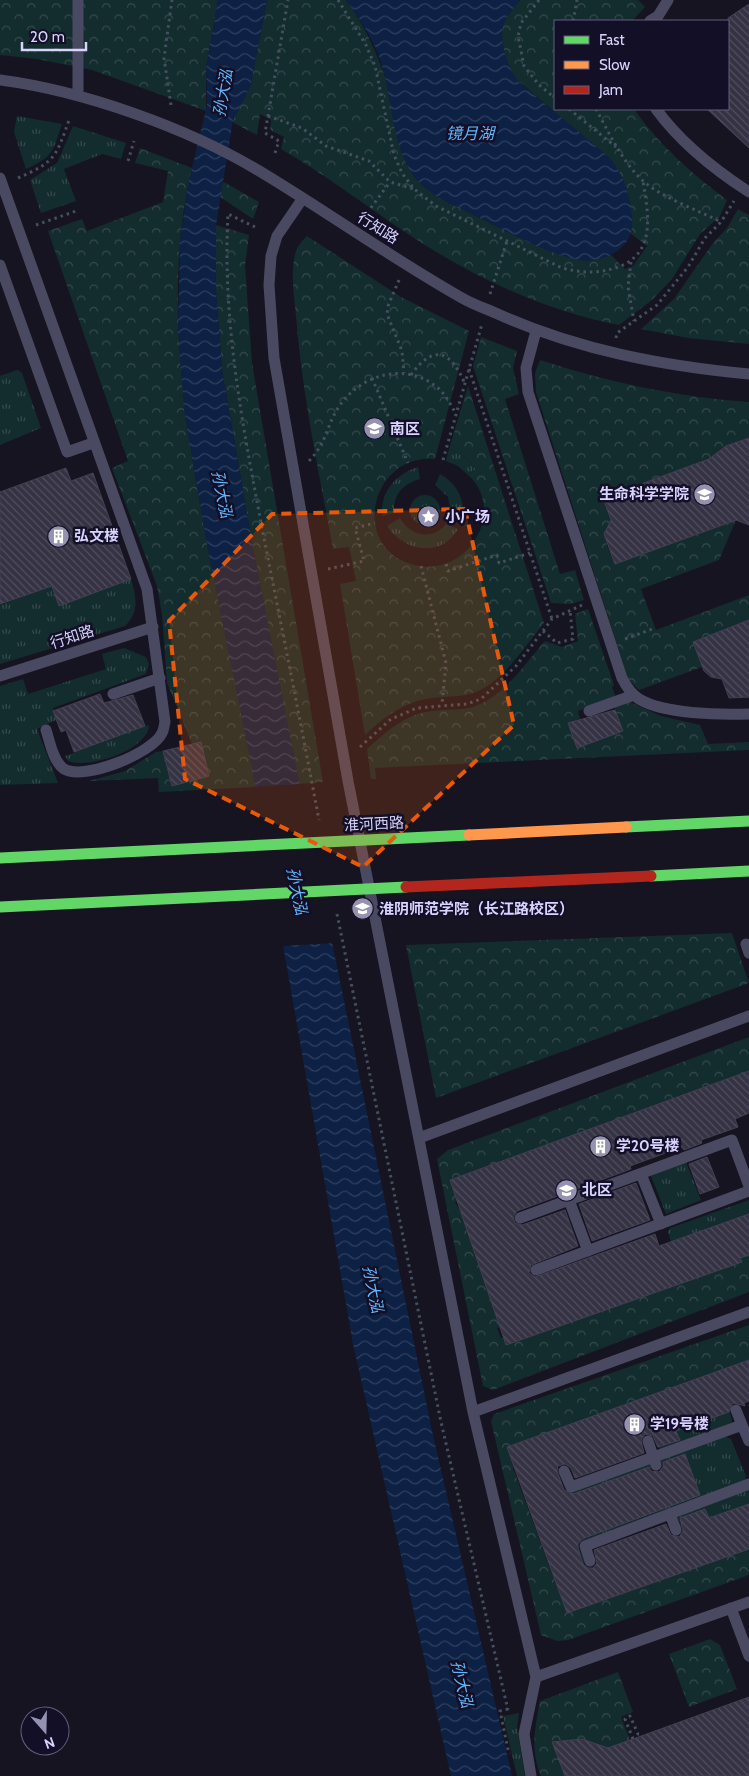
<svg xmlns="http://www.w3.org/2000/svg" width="749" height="1776" font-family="Cabin,'Noto Sans SC',sans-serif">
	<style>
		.grass { fill: url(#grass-tufts) }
		.forest { fill: url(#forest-crowns) }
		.water { fill: url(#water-waves) }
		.pier { fill: #161421 }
		.building { fill: url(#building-back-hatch); stroke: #433f54 }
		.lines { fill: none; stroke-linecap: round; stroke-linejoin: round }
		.path { stroke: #44505f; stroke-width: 3; stroke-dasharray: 2.5 4; stroke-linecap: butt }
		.lane { stroke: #4a4962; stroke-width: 11 }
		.fast { stroke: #63d668; stroke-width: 11 }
		.slow { stroke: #ff974d; stroke-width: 11 }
		.jam { stroke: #b3261e; stroke-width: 11 }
		.marked { fill: #e8590c; fill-opacity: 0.2; stroke: #e8590c; stroke-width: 4; stroke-dasharray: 10 6; stroke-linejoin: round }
		.labels { text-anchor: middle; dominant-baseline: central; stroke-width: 5; stroke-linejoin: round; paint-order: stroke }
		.street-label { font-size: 15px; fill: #d9d4ff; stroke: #130f26 }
		.poi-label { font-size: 15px; font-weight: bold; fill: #d9d4ff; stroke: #130f26; text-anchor: start }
		.water-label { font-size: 16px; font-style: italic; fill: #62b6ff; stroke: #130f26 }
	</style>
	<defs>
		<pattern id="grass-tufts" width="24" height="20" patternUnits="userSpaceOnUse" patternTransform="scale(1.25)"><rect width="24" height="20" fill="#132c2d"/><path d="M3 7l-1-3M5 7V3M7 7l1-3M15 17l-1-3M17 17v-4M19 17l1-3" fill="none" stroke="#354a4c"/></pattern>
		<pattern id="forest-crowns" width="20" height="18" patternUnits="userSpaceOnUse" patternTransform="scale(1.25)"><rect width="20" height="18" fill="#132c2d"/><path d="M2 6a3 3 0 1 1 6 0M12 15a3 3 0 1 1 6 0" fill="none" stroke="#354a4c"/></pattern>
		<pattern id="water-waves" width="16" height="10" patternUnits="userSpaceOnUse" patternTransform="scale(1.25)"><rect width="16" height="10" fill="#0d2144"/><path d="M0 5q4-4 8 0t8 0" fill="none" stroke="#304060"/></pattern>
		<pattern id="building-back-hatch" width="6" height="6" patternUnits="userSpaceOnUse" patternTransform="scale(1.25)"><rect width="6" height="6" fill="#343243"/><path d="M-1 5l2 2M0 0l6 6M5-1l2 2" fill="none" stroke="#514f5f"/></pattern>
	</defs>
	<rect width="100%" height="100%" fill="#161421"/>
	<path class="grass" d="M 17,116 L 62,124 C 52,153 54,156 26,169 L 14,132 Z
		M 73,126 L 126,143 L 121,159 L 102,154 L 64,169 L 76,201 L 41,213 L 30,180 L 57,163 Z
		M 17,370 L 22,373 L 41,428 L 0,445 L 0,376 Z
		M 449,449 L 465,457 L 476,469 L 468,475 L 458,466 L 446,461 Z
		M 418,467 L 420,479 C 403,484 393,494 394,513 L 382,516 C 380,492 396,474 418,467 Z
		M 440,474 C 456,483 466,499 462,518 L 451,514 L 448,497 L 435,485 Z
		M410 510a15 15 0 1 1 30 0a15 15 0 1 1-30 0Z
		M 400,518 C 410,536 432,541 446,524 L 458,529 C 441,559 403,551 387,526 Z
		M 131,579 C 136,596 140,612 125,626 L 0,664 L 0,605 L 52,586 L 59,605 Z
		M 124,648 L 146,657 L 149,664 L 146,674 L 53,708 L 56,720 L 37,729 L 58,783 L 0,785 L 0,686 L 23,679 L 28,694 L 106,669 L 102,654 Z
		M 149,725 C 148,751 87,769 68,761 L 65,756 Z
		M 686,1162 L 701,1200 L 666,1214 L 651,1176 Z
		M 749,1200 L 749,1214 L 671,1242 L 668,1232 L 670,1228 Z
		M 730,1412 L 732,1421 L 730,1425 L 662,1450 L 657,1447 L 654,1439 Z
		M 724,1436 L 731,1439 L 746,1476 L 744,1482 L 577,1543 L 585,1563 L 553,1574 L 544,1549 L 685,1455 L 530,1512 L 521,1486 L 558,1473 L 566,1493 Z
		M 749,1489 L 749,1504 L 681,1528 L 678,1517 L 679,1515 Z
		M 519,1713 L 517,1728 L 525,1776 L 517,1776 L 503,1716 Z"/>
	<path class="forest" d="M 0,0 L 218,0 L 206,68 L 206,111 L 92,70 L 37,59 L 0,55 Z
		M 267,0 L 346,0 C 385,53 396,114 414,177 L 438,197 L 516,236 L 556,252 L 606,257 L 611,255 L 625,269 L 633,266 L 647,246 L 630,233 C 638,216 620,172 609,158 L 515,78 C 507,66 498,37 504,23 C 507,15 515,7 520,0 L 638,0 L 645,7 L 632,21 L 555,21 L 555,109 L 634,109 C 659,145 692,174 727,200 L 720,216 L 700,234 L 672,279 L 652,300 L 619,325 C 545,311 473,277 411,236 C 367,207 326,175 281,149 L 284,137 L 270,130 L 271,120 L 260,114 L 257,135 L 232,122 L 250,87 Z
		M 140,148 L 192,168 C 167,273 179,382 197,487 C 214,587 238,686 256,787 L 159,792 L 158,778 L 89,781 L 125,771 L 156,752 L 163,751 L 172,785 L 209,776 L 201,742 L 192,744 L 167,683 L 162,614 L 157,586 L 112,468 L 128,461 L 48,231 L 82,219 L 87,231 L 163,202 L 168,171 L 135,163 Z
		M 222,181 L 259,202 L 253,219 L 220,197 Z
		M 738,209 L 749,215 L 749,344 L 688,338 L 641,329 L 674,299 L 713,243 L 727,228 Z
		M 216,225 L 249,235 L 245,266 L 252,363 L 323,782 L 299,784 L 253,548 L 222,370 L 216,291 Z
		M 307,236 L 401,297 L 469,331 L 435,459 C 373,453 350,542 408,563 C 465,584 509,511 468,475 L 476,469 L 465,457 L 449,449 L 468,386 L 544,623 C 526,645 508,674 484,688 C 468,698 449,696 431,698 C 404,702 384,717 365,735 L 340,584 L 356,581 L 349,547 L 333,549 C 319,472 302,395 296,316 C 294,296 290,271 296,251 C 298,245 302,241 307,236 Z
		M 481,337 L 517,351 L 513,368 L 519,394 L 505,399 L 560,574 L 575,570 L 584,600 L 570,604 L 551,603 L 473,366 Z
		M 540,360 C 608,382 677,397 749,402 L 749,439 L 726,446 L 709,459 L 603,498 L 611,522 C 598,533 610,551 615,564 L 736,520 L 719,560 L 641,589 L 656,630 L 749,595 L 749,620 L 693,642 L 702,667 L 639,690 L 628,679 L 536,392 L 535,373 Z
		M 588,609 L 614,685 L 612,687 L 616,698 L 578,711 L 580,719 L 568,724 L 577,748 L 623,731 L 614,706 L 630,702 L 661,716 L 700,725 L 708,744 L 749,742 L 749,750 L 375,768 L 376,779 L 371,779 L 367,749 C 386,732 405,714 432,711 C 447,709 465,711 478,705 C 507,693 525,663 545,641 L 562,647 L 578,641 L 575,614 Z
		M 732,933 L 749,983 L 436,1098 L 406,945 Z
		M 749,1037 L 749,1071 L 450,1180 L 457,1201 L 455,1202 L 464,1218 L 500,1327 L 497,1328 L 501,1338 L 549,1330 L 741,1262 L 740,1258 L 749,1255 L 749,1292 L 493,1390 L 483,1386 L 437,1159 L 448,1150 Z
		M 749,1325 L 749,1360 L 513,1468 L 567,1613 L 749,1549 L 749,1575 L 568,1640 L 557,1641 L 541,1635 L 491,1421 L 494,1414 Z
		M 710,1639 L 720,1645 L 737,1689 L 689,1707 L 669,1654 Z
		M 618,1672 L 633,1712 L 621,1717 L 630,1740 L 608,1748 L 582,1739 L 553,1742 L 565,1776 L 541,1776 C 530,1750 535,1727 540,1701 Z"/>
	<path class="water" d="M 218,0 L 267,0 L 250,87 L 233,120 L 216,225 L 216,291 L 222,370 L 253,548 L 297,771 L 432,1431 L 512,1776 L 451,1776 L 353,1344 L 253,774 L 208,550 L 184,411 L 178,330 L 180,243 L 187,189 L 207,105 L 206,68 Z
		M 346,0 L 520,0 C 515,7 507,15 504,23 C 497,39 509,72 520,83 L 610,158 C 625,178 632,198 632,224 C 632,250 601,264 579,260 C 544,253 510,233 478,217 C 460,208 441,201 425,188 C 390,159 394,100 380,59 C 372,37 359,18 346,0 Z"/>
	<path class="pier" d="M 302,784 L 336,943 L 281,946 L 253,787 Z"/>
	<path class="building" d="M 749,4 L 749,148 L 707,109 L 728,109 L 728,18 Z
		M 749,438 L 749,525 L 736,520 L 615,564 L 604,534 L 611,520 L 603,498 L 709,459 L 726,446 Z
		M 66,468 L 71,481 L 93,473 L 131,579 L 59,606 L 52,586 L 0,604 L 0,492 Z
		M 749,620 L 749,697 L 729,698 L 722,679 L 711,677 L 704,671 L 693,642 Z
		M 100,694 L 104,703 L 133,695 L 145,726 L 74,752 L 66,730 L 61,732 L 53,711 Z
		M 615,710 L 623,731 L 577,748 L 568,723 Z
		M 201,742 L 209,776 L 172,786 L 163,751 Z
		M 749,1071 L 749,1113 L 735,1119 L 738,1127 L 701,1140 L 702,1143 L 684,1150 L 682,1147 L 630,1166 L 631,1169 L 517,1211 L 513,1217 L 515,1223 L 522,1225 L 565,1210 L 578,1246 L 531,1265 L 529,1273 L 535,1277 L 655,1234 L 659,1246 L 749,1214 L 749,1255 L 740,1258 L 742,1262 L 506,1345 L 450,1180 Z
		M 707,1157 L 719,1187 L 700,1194 L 689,1164 Z
		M 636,1183 L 650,1220 L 592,1241 L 579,1204 Z
		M 749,1360 L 749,1401 L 744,1403 L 745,1406 L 733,1403 L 729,1412 L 676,1431 L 680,1440 L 658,1447 L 653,1436 L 645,1434 L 641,1440 L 644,1453 L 575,1478 L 571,1468 L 565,1464 L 558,1466 L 557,1471 L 564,1490 L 573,1494 L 649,1467 L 651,1471 L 659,1472 L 663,1467 L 663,1462 L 685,1454 L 700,1495 L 582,1539 L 578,1544 L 578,1548 L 583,1564 L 588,1568 L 593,1568 L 597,1563 L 594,1550 L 666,1524 L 671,1535 L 679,1537 L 683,1531 L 680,1518 L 705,1509 L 709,1518 L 749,1504 L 749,1549 L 567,1613 L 507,1447 Z
		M 749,1697 L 749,1776 L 565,1776 L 552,1742 L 582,1739 L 608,1748 Z"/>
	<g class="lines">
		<path class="path" d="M 338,0 L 366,45 L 375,66 L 394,155 L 402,173 L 414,189 L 436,206 L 562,268 C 582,273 599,274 618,267 C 657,253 648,213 643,181
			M 539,0 L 521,23 L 518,36 L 524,66 L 539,85 L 555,98
			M 573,21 L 577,0
			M 171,105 L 164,58 L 172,0
			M 569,109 L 616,147
			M 596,109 C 609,133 622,161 642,180 C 662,198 698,210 721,222
			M 268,116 L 302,128 L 326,146 L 369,161 L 390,182 L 414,189
			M 275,153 L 279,141 L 265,133 L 288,0
			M 128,161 L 134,141
			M 18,178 C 55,162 56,157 69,120
			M 367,213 L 390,182
			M 36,225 L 79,210
			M 255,227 L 228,214 C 222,321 243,428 263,533 C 282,629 301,724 319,820
			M 631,262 L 628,287 L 634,321
			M 399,280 L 388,306 L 387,314 L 402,351 L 404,373
			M 490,294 L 507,241
			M 616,338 L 617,333 L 657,305 L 688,267 L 705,238 L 721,222 L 734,201
			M 469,369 L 552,619
			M 411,375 C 434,343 451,351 465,384
			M 372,378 L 408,463
			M 443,460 L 482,324
			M 309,461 C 327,442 326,427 338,408 C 360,374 406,361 438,388 C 446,395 451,405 456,414
			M 446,564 L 448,571 L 497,555 L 499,563 L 530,553
			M 421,566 L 446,663 L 442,704
			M 328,569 L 364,561 L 355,528 L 375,523
			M 543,631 L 557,643 L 573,639 L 570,610
			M 625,639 L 655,628
			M 360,747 L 391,719 L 417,708 L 467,704 L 481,699 L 516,666 L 552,619 L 582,605
			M 337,914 L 441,1422 L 508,1710
			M 508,1709 L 500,1711 L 509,1754
			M 633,1739 L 625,1719 L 630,1716 L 638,1734 L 641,1733"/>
		<path class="lane" d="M 650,21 L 658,16 L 668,0
			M 0,80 C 84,91 188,128 261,172 C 329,213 393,259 462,298 C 474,305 487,309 500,315 C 579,350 663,366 749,374
			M 78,95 L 78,0
			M 656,109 C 680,142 715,170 749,192
			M 0,178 L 147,589 L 165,722 C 164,725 164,730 162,733 C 153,753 84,781 64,769 C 53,761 50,742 46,730
			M 303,198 L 277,236 L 271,256 L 269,285 L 274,358 L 348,781 L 473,1412 L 536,1677 L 524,1734 L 531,1776
			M 0,265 L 67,452 L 93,443
			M 536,331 L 526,368 L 528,392 L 622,678 C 626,686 631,694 639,699 C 664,714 719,715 749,714
			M 0,676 L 153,627
			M 113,694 L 160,678
			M 589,711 L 634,695
			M 746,944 L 749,953
			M 419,1138 L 749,1016
			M 641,1174 L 661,1224
			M 569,1200 L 588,1251
			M 520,1218 L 732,1140 L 749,1186
			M 536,1270 L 749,1191
			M 736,1410 L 742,1425
			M 473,1412 L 749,1312
			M 648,1441 L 656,1465
			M 564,1471 L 571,1487 L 742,1425 L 749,1441
			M 670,1514 L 676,1530
			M 590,1561 L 585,1546 L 749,1484
			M 731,1608 L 749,1656
			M 536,1677 L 749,1602"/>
		<path class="fast" d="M 626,827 L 749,821
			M 0,858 L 469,835
			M 651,876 L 749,871
			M 0,907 L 406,887"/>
		<path class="slow" d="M 469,835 L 626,827"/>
		<path class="jam" d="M 406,887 L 651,876"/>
	</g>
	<path class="marked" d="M 465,509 L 514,725 L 363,867 L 185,779 L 169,621 L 272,514 Z"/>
	<defs>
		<symbol id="university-disc" viewBox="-11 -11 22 22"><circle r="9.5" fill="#9591b1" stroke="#130f26"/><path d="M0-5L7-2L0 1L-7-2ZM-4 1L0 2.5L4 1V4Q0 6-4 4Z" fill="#fff"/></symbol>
		<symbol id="sight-disc" viewBox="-11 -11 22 22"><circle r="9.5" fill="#9591b1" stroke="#130f26"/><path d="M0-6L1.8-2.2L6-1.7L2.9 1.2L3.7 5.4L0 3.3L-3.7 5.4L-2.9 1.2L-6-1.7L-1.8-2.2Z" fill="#fff"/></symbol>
		<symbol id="building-disc" viewBox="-11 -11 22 22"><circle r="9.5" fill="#9591b1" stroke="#130f26"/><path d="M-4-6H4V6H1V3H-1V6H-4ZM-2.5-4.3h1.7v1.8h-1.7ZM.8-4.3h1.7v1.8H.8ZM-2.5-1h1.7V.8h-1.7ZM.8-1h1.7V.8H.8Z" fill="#fff"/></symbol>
	</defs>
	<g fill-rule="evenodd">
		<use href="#university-disc" x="362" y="416" width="25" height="25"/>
		<use href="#university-disc" x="692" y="482" width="25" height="25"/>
		<use href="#sight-disc" x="416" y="504" width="25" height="25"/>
		<use href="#building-disc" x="46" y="524" width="25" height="25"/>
		<use href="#university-disc" x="350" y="896" width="25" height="25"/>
		<use href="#building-disc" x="588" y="1134" width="25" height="25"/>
		<use href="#university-disc" x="554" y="1178" width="25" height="25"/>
		<use href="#building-disc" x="622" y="1412" width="25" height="25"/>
	</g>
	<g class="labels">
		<g class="street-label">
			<text transform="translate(378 228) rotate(32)">行知路</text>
			<text transform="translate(72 637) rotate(-18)">行知路</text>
			<text transform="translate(374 824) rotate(-3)">淮河西路</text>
		</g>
		<g class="poi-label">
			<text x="390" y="429">南区</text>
			<text x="689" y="494" text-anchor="end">生命科学学院</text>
			<text x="445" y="517">小广场</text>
			<text x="74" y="536">弘文楼</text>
			<text x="379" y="909">淮阴师范学院（长江路校区）</text>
			<text x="616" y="1146">学20号楼</text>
			<text x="582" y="1190">北区</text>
			<text x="650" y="1424">学19号楼</text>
		</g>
		<g class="water-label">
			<text transform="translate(223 93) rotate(-80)">孙大泓</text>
			<text x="470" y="133">镜月湖</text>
			<text transform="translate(222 494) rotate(79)">孙大泓</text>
			<text transform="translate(297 891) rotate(79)">孙大泓</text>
			<text transform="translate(373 1289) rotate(79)">孙大泓</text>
			<text transform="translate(462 1684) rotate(77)">孙大泓</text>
		</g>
	</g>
	<rect x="554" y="20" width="175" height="90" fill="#130f26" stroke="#625e7d"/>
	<rect x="564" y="36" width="25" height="8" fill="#63d668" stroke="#625e7d"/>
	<text x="599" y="45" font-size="15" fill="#d9d4ff">Fast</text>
	<rect x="564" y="61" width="25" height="8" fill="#ff974d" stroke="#625e7d"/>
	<text x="599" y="70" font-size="15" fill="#d9d4ff">Slow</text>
	<rect x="564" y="86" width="25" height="8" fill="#b3261e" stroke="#625e7d"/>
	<text x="599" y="95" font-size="15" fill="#d9d4ff">Jam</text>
	<g transform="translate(45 1731) rotate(160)"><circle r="24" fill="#130f26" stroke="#625e7d"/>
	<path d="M0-4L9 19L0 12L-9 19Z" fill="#9591b1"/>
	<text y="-8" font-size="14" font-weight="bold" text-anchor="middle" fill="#d9d4ff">N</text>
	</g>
	<path d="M22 42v8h64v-8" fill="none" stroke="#d9d4ff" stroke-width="2.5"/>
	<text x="30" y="42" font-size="15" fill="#d9d4ff" stroke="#130f26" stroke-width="4" paint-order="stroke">20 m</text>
</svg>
